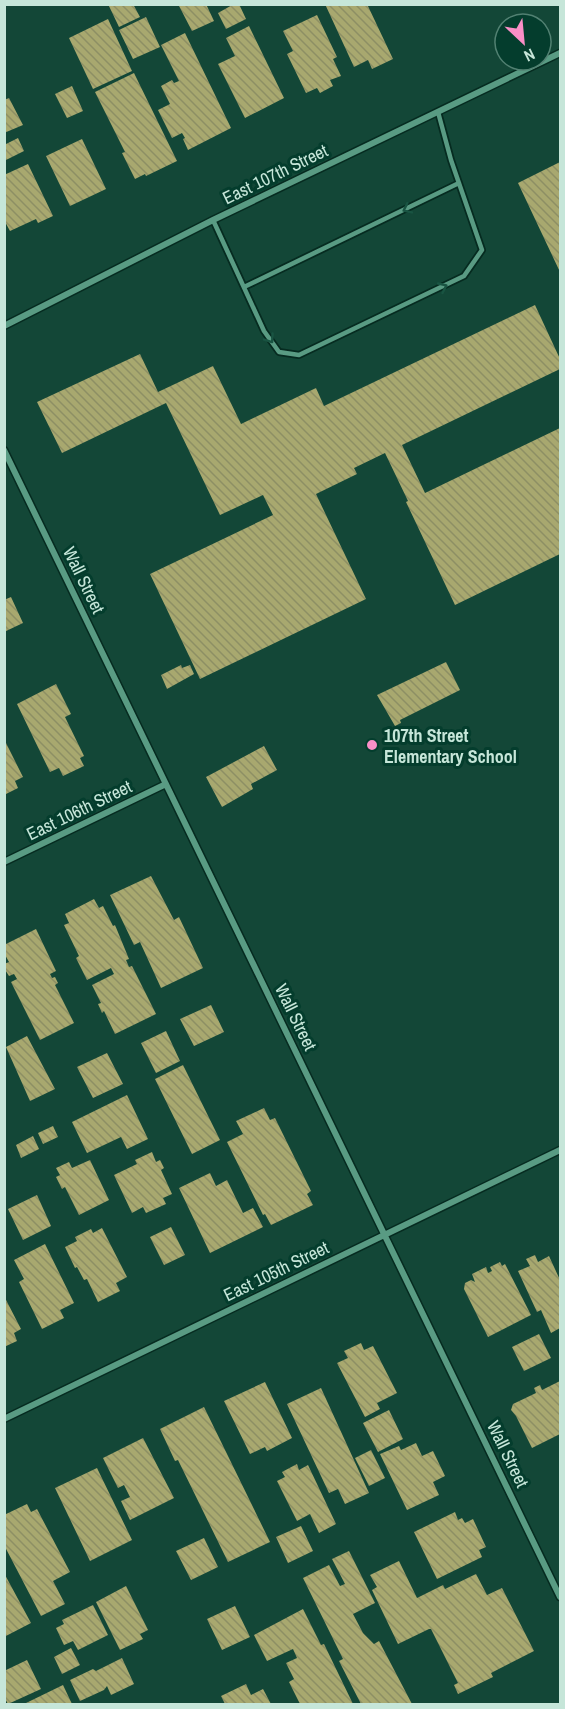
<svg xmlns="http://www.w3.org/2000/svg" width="565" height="1709" font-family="'Archivo Narrow',sans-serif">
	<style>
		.building { fill: url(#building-back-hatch) }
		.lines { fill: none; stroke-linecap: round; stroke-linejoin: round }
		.service-casing { stroke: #062b20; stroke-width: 8 }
		.minor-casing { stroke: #062b20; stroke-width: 9 }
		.service { stroke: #599b83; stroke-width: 4.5 }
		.minor { stroke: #599b83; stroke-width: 6 }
		.oneway { stroke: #195442 }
		.poi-dot { fill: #fa8fc7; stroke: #043d2d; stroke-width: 2 }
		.labels { text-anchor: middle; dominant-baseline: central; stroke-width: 6; stroke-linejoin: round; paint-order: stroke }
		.street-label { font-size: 18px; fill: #c6e6d9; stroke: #043d2d }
		.poi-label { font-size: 18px; font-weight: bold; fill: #c6e6d9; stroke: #043d2d; text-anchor: start }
	</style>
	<defs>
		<pattern id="building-back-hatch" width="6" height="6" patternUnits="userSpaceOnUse" patternTransform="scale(1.5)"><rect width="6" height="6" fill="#a8a86f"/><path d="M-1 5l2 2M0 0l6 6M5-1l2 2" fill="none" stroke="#8d8f64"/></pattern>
	</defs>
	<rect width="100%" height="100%" fill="#134737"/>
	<path class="building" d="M 108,4 L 133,4 L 140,17 L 119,27 Z
		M 178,4 L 206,4 L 214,21 L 192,31 Z
		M 234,4 L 239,4 L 246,19 L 226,29 L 218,13 Z
		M 325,4 L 367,4 L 393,59 L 372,69 L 368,60 L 354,67 Z
		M 317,15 L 337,57 L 333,59 L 341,76 L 330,80 L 333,86 L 320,93 L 317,88 L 306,93 L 287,54 L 293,51 L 283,31 Z
		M 146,17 L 160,47 L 133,59 L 119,30 Z
		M 108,19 L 132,71 L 93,89 L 69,38 Z
		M 249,26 L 284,98 L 245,118 L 218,64 L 235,56 L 226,38 Z
		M 185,33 L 231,128 L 188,150 L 183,139 L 185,138 L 182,133 L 172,138 L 158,110 L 170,104 L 161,86 L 172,80 L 174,83 L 179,81 L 161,45 Z
		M 134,73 L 177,161 L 146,176 L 145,174 L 135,179 L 122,153 L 125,152 L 95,92 Z
		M 72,86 L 83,111 L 67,118 L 55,94 Z
		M 9,98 L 23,125 L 4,133 L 4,100 Z
		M 18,138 L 24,151 L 4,161 L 4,145 Z
		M 82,139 L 106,189 L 70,206 L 46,156 Z
		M 560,162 L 560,272 L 518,183 Z
		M 28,164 L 53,216 L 38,223 L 36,219 L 10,231 L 4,220 L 4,175 Z
		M 535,305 L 560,359 L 560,369 L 402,445 L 425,493 L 560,428 L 560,554 L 455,605 L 406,502 L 408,501 L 385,453 L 354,468 L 357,474 L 316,494 L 366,599 L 200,679 L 150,574 L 273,515 L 263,495 L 220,515 L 166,403 L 62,453 L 37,402 L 140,354 L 158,392 L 213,366 L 241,424 L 316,388 L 324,406 Z
		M 11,597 L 23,623 L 4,632 L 4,600 Z
		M 446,662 L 460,690 L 400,720 L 401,723 L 395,726 L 377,695 Z
		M 181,665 L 182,668 L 190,665 L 194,674 L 167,689 L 161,675 Z
		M 56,684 L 71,714 L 65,717 L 84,756 L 80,758 L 84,766 L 63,776 L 59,768 L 50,772 L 17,704 Z
		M 4,739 L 23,777 L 15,781 L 18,788 L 4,795 Z
		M 264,746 L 277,770 L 251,784 L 253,789 L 222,807 L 206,777 Z
		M 151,876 L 174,920 L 179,917 L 203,968 L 161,988 L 140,942 L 134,945 L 110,895 Z
		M 94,899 L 99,908 L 103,906 L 113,926 L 115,925 L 129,959 L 126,960 L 129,967 L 132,966 L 156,1014 L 115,1034 L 104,1011 L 102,1013 L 98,1004 L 101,1003 L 92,985 L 114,974 L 111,968 L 87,980 L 76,958 L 79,956 L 64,925 L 69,923 L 65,914 Z
		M 36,929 L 56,971 L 50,974 L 52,978 L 55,977 L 58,983 L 55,985 L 74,1023 L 40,1040 L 11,982 L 17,979 L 14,974 L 9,976 L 4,968 L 4,964 L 9,962 L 4,953 L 4,945 Z
		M 211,1005 L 224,1032 L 194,1046 L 180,1019 Z
		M 166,1031 L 180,1061 L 156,1073 L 141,1043 Z
		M 27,1036 L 55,1089 L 30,1101 L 6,1047 Z
		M 107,1053 L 123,1084 L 93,1098 L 77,1067 Z
		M 183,1065 L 220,1140 L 192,1154 L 155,1079 Z
		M 127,1095 L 148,1139 L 127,1149 L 121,1137 L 87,1153 L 72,1122 Z
		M 264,1108 L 270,1120 L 275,1118 L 311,1191 L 307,1194 L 313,1205 L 271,1225 L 265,1214 L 263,1215 L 227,1142 L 243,1134 L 236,1121 Z
		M 53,1126 L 58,1137 L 43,1144 L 38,1133 Z
		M 33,1136 L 39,1149 L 21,1158 L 16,1145 Z
		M 152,1152 L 156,1162 L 160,1160 L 164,1168 L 161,1170 L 172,1194 L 163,1198 L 166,1204 L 146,1213 L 143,1207 L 132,1213 L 114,1175 L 137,1164 L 135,1160 Z
		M 90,1160 L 109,1200 L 79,1215 L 65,1187 L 62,1189 L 56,1177 L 60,1175 L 56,1168 L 69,1162 L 72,1168 Z
		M 210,1173 L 216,1186 L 227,1180 L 243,1213 L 253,1208 L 263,1227 L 210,1253 L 179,1188 Z
		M 37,1195 L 51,1226 L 23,1240 L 8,1209 Z
		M 171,1227 L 185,1255 L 164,1265 L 150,1237 Z
		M 102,1228 L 127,1277 L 116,1283 L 120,1291 L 98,1302 L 87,1279 L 84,1280 L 77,1267 L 75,1268 L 65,1247 L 77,1241 L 75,1237 L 91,1229 L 93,1233 Z
		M 45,1244 L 74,1303 L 60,1310 L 64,1318 L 42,1329 L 19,1282 L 24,1279 L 14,1260 Z
		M 535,1255 L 538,1262 L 549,1256 L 560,1280 L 560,1328 L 551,1333 L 541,1310 L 537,1312 L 518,1271 L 530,1266 L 526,1259 Z
		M 500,1262 L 502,1266 L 505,1264 L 531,1315 L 488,1337 L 464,1289 L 465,1283 L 471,1280 L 475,1282 L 472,1274 L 486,1267 L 488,1273 L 492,1271 L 490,1267 Z
		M 4,1296 L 21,1329 L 14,1333 L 17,1341 L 4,1347 Z
		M 539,1334 L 551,1358 L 524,1371 L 512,1347 Z
		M 361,1343 L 364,1350 L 373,1346 L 397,1393 L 377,1403 L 380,1409 L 365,1417 L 337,1363 L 348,1358 L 344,1351 Z
		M 560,1381 L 560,1434 L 532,1448 L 516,1416 L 511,1410 L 513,1404 L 536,1393 L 534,1388 L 540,1385 L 542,1390 Z
		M 265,1382 L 292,1438 L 267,1451 L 265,1447 L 250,1454 L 224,1401 Z
		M 321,1388 L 369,1493 L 345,1504 L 338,1489 L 329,1493 L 287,1404 Z
		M 204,1407 L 270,1542 L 228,1562 L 178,1460 L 175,1461 L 160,1429 Z
		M 389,1410 L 403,1439 L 378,1452 L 363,1423 Z
		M 143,1438 L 174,1498 L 130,1520 L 121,1501 L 130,1497 L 124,1485 L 118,1488 L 103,1458 Z
		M 416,1443 L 422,1456 L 433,1451 L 445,1476 L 433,1482 L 439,1495 L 407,1510 L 380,1454 L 399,1446 L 401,1450 Z
		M 371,1450 L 385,1478 L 369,1486 L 355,1458 Z
		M 297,1464 L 299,1470 L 308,1465 L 336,1524 L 319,1533 L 310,1514 L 297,1521 L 277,1481 L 285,1477 L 282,1472 Z
		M 97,1468 L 132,1540 L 90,1561 L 55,1488 Z
		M 27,1504 L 31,1512 L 37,1509 L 70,1572 L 53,1581 L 65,1604 L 41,1616 L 4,1545 L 4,1515 Z
		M 455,1512 L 458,1520 L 462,1518 L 465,1523 L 473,1519 L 486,1547 L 479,1550 L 482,1557 L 437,1579 L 414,1532 Z
		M 301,1526 L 313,1551 L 288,1563 L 276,1537 Z
		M 204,1538 L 218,1567 L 191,1580 L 176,1551 Z
		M 349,1551 L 375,1603 L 353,1614 L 363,1633 L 374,1644 L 379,1641 L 412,1704 L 361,1704 L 339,1661 L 343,1659 L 303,1578 L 329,1565 L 340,1586 L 345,1584 L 332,1559 Z
		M 399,1561 L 417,1598 L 443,1585 L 445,1589 L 476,1574 L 487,1595 L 502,1588 L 534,1651 L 491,1673 L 493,1677 L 458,1694 L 454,1685 L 458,1683 L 431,1629 L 429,1629 L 398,1644 L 372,1590 L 377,1587 L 370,1575 Z
		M 4,1573 L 31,1623 L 4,1637 Z
		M 126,1586 L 148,1630 L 140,1634 L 143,1639 L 120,1650 L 96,1602 Z
		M 93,1605 L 108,1635 L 78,1650 L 73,1641 L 64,1645 L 56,1628 L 64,1624 L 62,1620 Z
		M 235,1606 L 250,1637 L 222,1650 L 207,1619 Z
		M 303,1609 L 321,1645 L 324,1644 L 353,1704 L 300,1704 L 289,1682 L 294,1679 L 286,1663 L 297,1658 L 293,1649 L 267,1661 L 254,1635 Z
		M 71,1648 L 80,1665 L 62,1674 L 54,1657 Z
		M 122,1658 L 134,1684 L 111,1695 L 107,1686 L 104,1690 L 80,1701 L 70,1680 L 93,1669 L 96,1671 Z
		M 27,1660 L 41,1689 L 8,1704 L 4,1697 L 4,1671 Z
		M 246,1684 L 251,1695 L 263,1689 L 271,1704 L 225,1704 L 221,1696 Z
		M 63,1685 L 72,1704 L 24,1704 Z"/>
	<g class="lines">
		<defs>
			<path id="service" d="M 213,220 L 264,331 L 279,352 L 299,355 L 464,276 L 482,250 L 451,160 L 438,112
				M 244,287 L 459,183"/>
			<path id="minor" d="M 4,326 L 213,220 L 560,53
				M 4,450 L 560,1597
				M 4,862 L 166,784
				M 4,1419 L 560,1150"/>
		</defs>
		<use href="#service" class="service-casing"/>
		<use href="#minor" class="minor-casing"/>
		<use href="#service" class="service"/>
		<use href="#minor" class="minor"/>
	</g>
	<defs><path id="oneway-chevron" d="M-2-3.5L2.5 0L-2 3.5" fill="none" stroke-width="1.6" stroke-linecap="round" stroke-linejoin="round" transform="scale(1.5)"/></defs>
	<g class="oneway">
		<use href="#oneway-chevron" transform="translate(407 209) rotate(154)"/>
		<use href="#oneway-chevron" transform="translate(443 287) rotate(-25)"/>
		<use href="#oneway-chevron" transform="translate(270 339) rotate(55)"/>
	</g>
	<circle class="poi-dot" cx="372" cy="745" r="6"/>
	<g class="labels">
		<g class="street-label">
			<text transform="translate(275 174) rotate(-26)">East 107th Street</text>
			<text transform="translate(84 580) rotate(64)">Wall Street</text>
			<text transform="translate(79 810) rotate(-26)">East 106th Street</text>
			<text transform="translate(296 1017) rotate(64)">Wall Street</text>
			<text transform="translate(276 1271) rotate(-26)">East 105th Street</text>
			<text transform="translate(508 1454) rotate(64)">Wall Street</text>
		</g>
		<g class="poi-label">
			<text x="384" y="735">107th Street<tspan x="384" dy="21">Elementary School</tspan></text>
		</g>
	</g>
	<rect width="565" height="1709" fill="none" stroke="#c6e6d9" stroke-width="12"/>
	<g transform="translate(523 42) rotate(154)"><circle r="28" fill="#043d2d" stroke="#528172" stroke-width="1.5"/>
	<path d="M0-4.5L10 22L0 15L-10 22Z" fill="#fa8fc7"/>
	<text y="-9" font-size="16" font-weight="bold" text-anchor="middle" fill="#c6e6d9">N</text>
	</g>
</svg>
